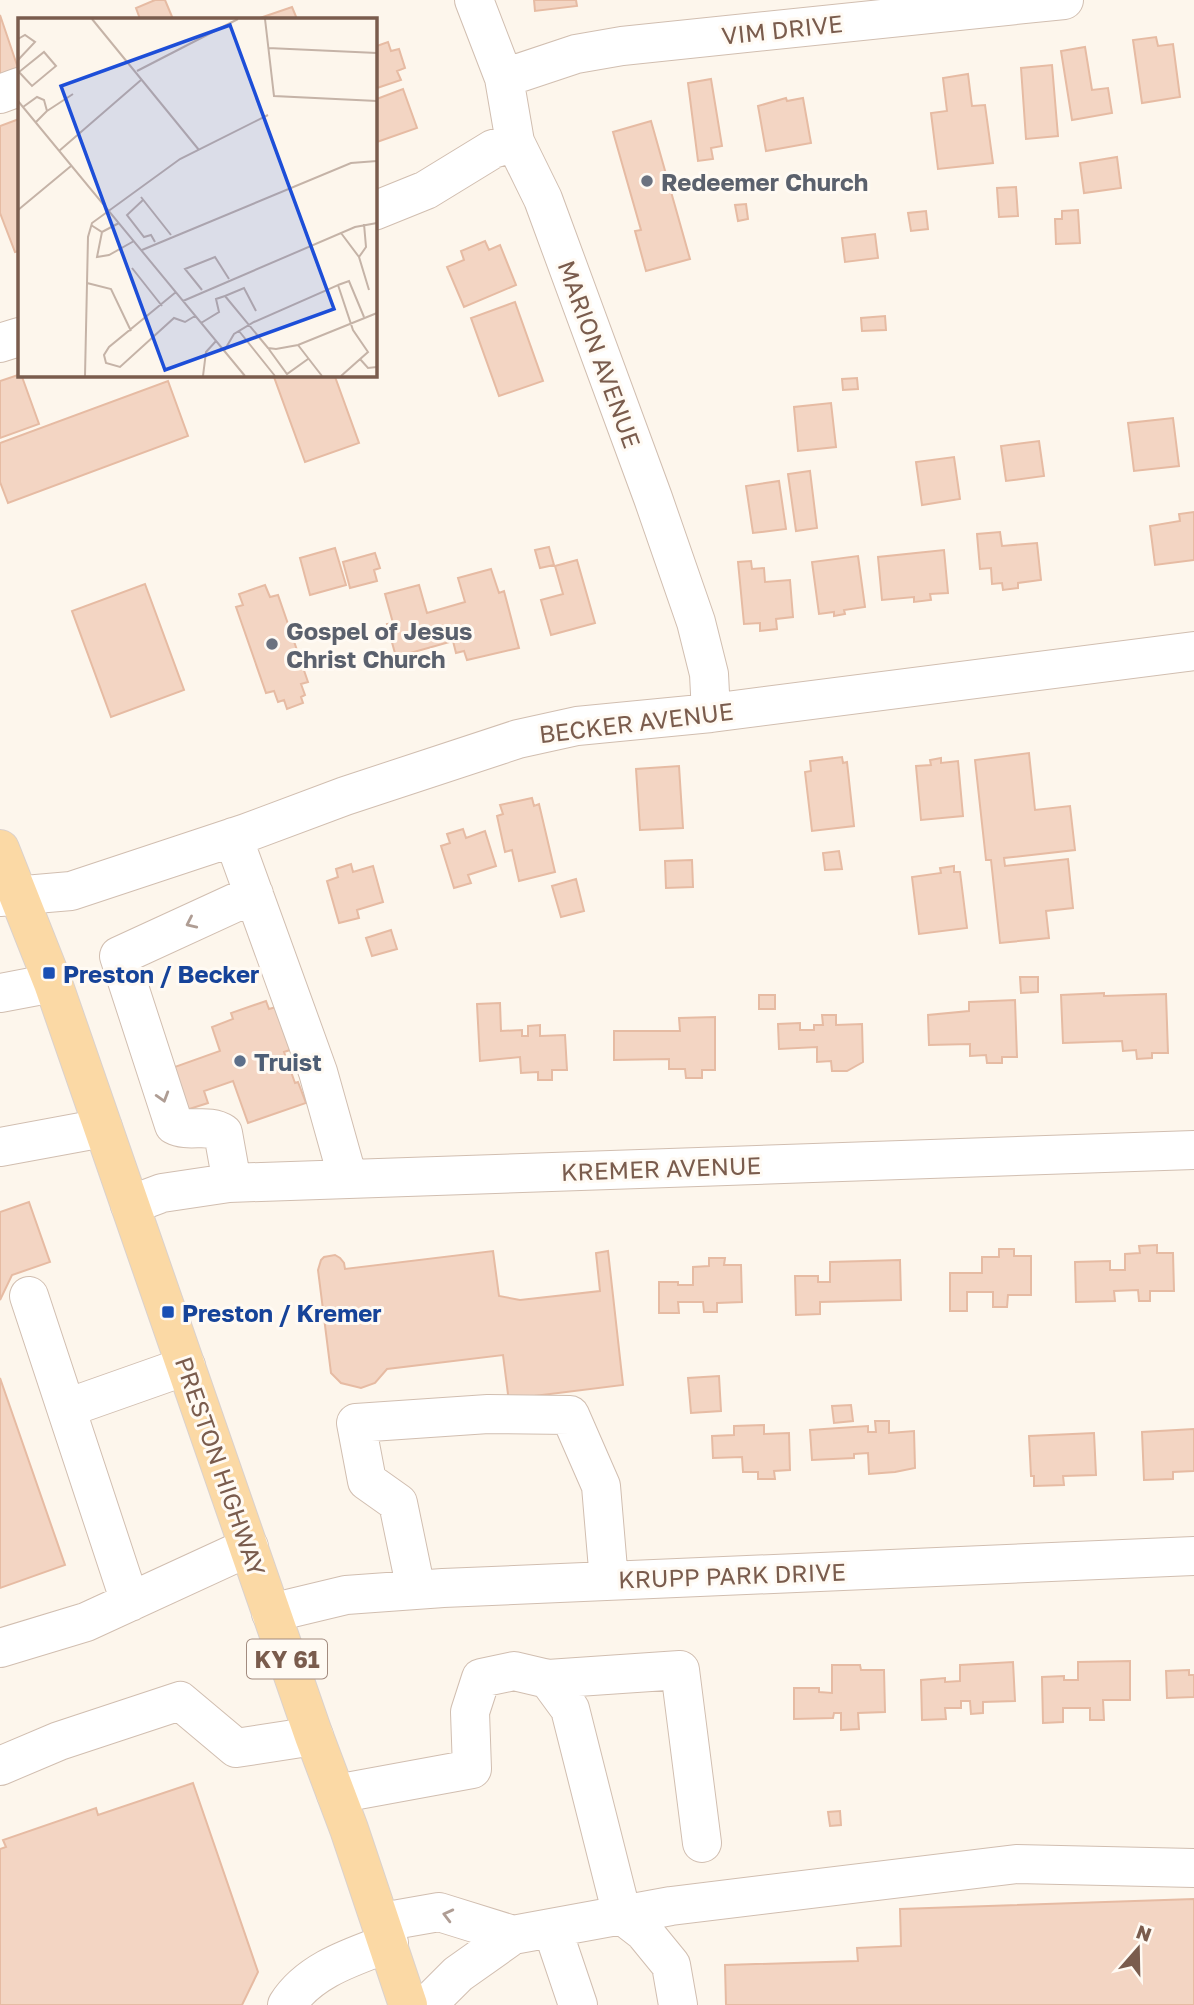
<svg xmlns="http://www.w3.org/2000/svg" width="1194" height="2005" font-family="'Golos Text',sans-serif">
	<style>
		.building { fill: #f3d5c3; stroke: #e6bba3; stroke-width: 2 }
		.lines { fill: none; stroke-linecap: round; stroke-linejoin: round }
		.minor-casing { stroke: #d1beb0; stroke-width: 40 }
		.major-casing { stroke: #dad1cd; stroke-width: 40 }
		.minor { stroke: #fff; stroke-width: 38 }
		.major { stroke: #fbd9a5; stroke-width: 38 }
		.oneway { stroke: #af9d94 }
		.worship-dot { fill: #6b7280; stroke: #fffaf3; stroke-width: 2.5 }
		.transit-dot { fill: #1a4fb4; stroke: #fffaf3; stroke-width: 2.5 }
		.service-dot { fill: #5c6f8a; stroke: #fffaf3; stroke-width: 2.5 }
		.labels { text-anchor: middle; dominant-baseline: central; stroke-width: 6; stroke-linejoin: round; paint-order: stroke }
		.shield { fill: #fffaf3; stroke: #a28b7f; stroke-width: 2 }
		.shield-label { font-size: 23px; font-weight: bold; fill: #7a5c4d }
		.street-label { font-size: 24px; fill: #7a5c4d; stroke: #fffaf3 }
		.worship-label { font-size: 24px; font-weight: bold; fill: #5b616d; stroke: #fffaf3; text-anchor: start }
		.transit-label { font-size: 24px; font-weight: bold; fill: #164399; stroke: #fffaf3; text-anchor: start }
		.service-label { font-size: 24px; font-weight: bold; fill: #4e5e75; stroke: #fffaf3; text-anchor: start }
		.inset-road { fill: none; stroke: #c5b3a7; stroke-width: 2 }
		.view { fill: #1d4ed8; fill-opacity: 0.15; stroke: #1d4ed8; stroke-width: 3.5 }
		.inset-edge { fill: none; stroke: #7a5c4d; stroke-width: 3.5 }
	</style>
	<rect width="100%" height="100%" fill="#fdf6ec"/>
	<path class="building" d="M 155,0 L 165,0 L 173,19 L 140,19 L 136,8 Z
		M 534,0 L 576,0 L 577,6 L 535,11 Z
		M 292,7 L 297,19 L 257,19 Z
		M 0,15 L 19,71 L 0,82 Z
		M 1156,37 L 1158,46 L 1173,44 L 1180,97 L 1142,103 L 1133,40 Z
		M 388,42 L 391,51 L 399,49 L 405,68 L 397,71 L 401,80 L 374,89 L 374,47 Z
		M 1085,47 L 1092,90 L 1108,88 L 1112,113 L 1072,120 L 1061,51 Z
		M 1052,65 L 1058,136 L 1026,139 L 1021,68 Z
		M 968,74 L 972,106 L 985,105 L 993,163 L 938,169 L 931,113 L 947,111 L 943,78 Z
		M 711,79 L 722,146 L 711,148 L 713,159 L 698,161 L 688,83 Z
		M 403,89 L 417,128 L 374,143 L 374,100 Z
		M 786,98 L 787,101 L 803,98 L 811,143 L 766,151 L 758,106 Z
		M 19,119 L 19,251 L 15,252 L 0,213 L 0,126 Z
		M 651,121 L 690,259 L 646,271 L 635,231 L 641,230 L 613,132 Z
		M 1117,157 L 1121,188 L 1084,193 L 1080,163 Z
		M 1016,187 L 1018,216 L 999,217 L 997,188 Z
		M 746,204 L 748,219 L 738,221 L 735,205 Z
		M 1078,210 L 1080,243 L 1056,244 L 1055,219 L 1062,219 L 1062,211 Z
		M 926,211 L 928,229 L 911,231 L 908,213 Z
		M 875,234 L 878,258 L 845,262 L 842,238 Z
		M 485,241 L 489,250 L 500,245 L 516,285 L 464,307 L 447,267 L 464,260 L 461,251 Z
		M 515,302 L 543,381 L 499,396 L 471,318 Z
		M 885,316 L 886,330 L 862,331 L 861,318 Z
		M 21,374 L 39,424 L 0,438 L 0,381 Z
		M 282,374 L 334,374 L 359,443 L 305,462 L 274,377 Z
		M 857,378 L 858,389 L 843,390 L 842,379 Z
		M 168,381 L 188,436 L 8,503 L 0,482 L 0,443 Z
		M 831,403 L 836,447 L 798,451 L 794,407 Z
		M 1173,418 L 1179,466 L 1134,471 L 1128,423 Z
		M 1039,441 L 1044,476 L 1006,481 L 1001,446 Z
		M 954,457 L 960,499 L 922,505 L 916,462 Z
		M 810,471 L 817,528 L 796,531 L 788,474 Z
		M 779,481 L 786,529 L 753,533 L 746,486 Z
		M 1194,512 L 1194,560 L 1155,565 L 1150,526 L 1180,521 L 1179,514 Z
		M 1000,532 L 1002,546 L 1037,543 L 1041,580 L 1018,583 L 1018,588 L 1003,590 L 1002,583 L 992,584 L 991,568 L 980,569 L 977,534 Z
		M 549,547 L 554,565 L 540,568 L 535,550 Z
		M 335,548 L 346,585 L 310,595 L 300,558 Z
		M 944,550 L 948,593 L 930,594 L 931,600 L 914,602 L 914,597 L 882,600 L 878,557 Z
		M 375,553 L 380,568 L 374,570 L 377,581 L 350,588 L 343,562 Z
		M 858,556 L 865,607 L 844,610 L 845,614 L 834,616 L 834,612 L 819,614 L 812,562 Z
		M 577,560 L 595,623 L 551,635 L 541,600 L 563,594 L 555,566 Z
		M 751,561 L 752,569 L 764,568 L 765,582 L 790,580 L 793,617 L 776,619 L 777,629 L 760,631 L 760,623 L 744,624 L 738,562 Z
		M 491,569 L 499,593 L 504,591 L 519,648 L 467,660 L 464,651 L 456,653 L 453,641 L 396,657 L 387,624 L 393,623 L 385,594 L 419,585 L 427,613 L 465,602 L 458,578 Z
		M 145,584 L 184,690 L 111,717 L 72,611 Z
		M 265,585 L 270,597 L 278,595 L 308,682 L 301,684 L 305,695 L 301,697 L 303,703 L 287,709 L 284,700 L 278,702 L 274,691 L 266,693 L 236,607 L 243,605 L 239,594 Z
		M 1029,753 L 1035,810 L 1070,806 L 1075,850 L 1004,858 L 1005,866 L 1068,859 L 1073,908 L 1046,911 L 1049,938 L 1000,943 L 991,860 L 986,860 L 975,760 Z
		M 842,757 L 843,763 L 847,762 L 854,826 L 812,831 L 805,772 L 811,771 L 810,761 Z
		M 941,758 L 941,763 L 958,761 L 963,816 L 921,820 L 916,766 L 931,765 L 930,760 Z
		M 679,766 L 683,828 L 640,830 L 636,769 Z
		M 532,798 L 534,806 L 539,804 L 555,872 L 519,881 L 512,850 L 505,852 L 497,816 L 503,814 L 500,805 Z
		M 463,829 L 466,838 L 485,831 L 496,866 L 468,875 L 471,883 L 454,888 L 441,846 L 450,843 L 447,834 Z
		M 839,851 L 842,869 L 825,870 L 823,853 Z
		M 692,860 L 693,887 L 666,888 L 665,861 Z
		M 351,864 L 353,872 L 373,866 L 383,902 L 357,910 L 359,918 L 339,923 L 327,881 L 338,877 L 336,869 Z
		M 954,866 L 954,872 L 960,872 L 967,928 L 919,934 L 912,877 L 941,873 L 940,868 Z
		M 576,879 L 584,911 L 561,917 L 552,886 Z
		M 391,930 L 397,949 L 372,956 L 366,938 Z
		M 1020,977 L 1038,977 L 1038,992 L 1021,993 Z
		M 1104,993 L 1104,996 L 1166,994 L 1168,1053 L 1152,1053 L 1152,1058 L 1137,1059 L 1136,1050 L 1123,1051 L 1122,1041 L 1063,1043 L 1061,995 Z
		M 759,995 L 775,995 L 775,1009 L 759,1009 Z
		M 1015,1000 L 1017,1057 L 1002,1057 L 1002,1063 L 987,1063 L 986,1055 L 970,1056 L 970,1044 L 929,1045 L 928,1015 L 969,1011 L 969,1002 Z
		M 266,1001 L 269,1009 L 276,1007 L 290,1050 L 284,1052 L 295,1083 L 298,1082 L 306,1103 L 248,1123 L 233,1081 L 204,1091 L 208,1103 L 183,1111 L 169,1069 L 220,1051 L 212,1027 L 233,1019 L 231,1013 Z
		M 500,1003 L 501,1031 L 522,1030 L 522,1036 L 528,1036 L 528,1026 L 540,1025 L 540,1036 L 565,1035 L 567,1070 L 552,1070 L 552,1080 L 538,1080 L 538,1072 L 521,1073 L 520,1057 L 480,1061 L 477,1004 Z
		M 822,1015 L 836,1015 L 836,1025 L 862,1024 L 863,1062 L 847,1071 L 832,1071 L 831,1061 L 817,1062 L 817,1047 L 779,1049 L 778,1024 L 800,1023 L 800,1030 L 814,1030 L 814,1025 L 823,1025 Z
		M 715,1017 L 715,1070 L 702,1070 L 702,1078 L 686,1078 L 685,1069 L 669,1069 L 669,1059 L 614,1060 L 614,1031 L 680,1031 L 679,1018 Z
		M 29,1202 L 50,1262 L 12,1275 L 0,1300 L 0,1212 Z
		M 1157,1245 L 1157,1253 L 1173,1253 L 1174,1291 L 1150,1291 L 1150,1301 L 1139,1301 L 1138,1290 L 1114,1291 L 1115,1301 L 1076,1302 L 1075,1262 L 1110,1261 L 1110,1270 L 1125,1270 L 1125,1254 L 1140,1253 L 1139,1246 Z
		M 999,1249 L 1014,1249 L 1014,1256 L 1031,1256 L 1031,1295 L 1008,1295 L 1007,1307 L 993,1307 L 993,1292 L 967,1292 L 967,1311 L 950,1311 L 950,1273 L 982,1273 L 982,1257 L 999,1257 Z
		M 493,1251 L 499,1296 L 520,1300 L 600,1291 L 596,1253 L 608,1251 L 623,1385 L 534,1396 L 509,1402 L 503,1355 L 387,1369 L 375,1383 L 361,1388 L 341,1383 L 331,1373 L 318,1270 L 321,1260 L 324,1257 L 335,1255 L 340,1258 L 344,1263 L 345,1269 Z
		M 709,1258 L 725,1258 L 724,1265 L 741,1265 L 742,1302 L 717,1303 L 717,1312 L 704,1312 L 703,1302 L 678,1302 L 679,1313 L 659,1313 L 659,1282 L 678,1282 L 678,1285 L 693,1285 L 693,1267 L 709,1266 Z
		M 900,1260 L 901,1300 L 820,1302 L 820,1314 L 796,1315 L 795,1276 L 818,1276 L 818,1282 L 830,1282 L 830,1262 Z
		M 719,1376 L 721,1411 L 691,1413 L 688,1378 Z
		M 0,1378 L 65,1565 L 0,1588 Z
		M 851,1405 L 853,1421 L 834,1423 L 832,1406 Z
		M 875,1421 L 889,1421 L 889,1433 L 914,1431 L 915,1468 L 895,1472 L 869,1474 L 868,1453 L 854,1454 L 854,1458 L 812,1460 L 810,1430 L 868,1426 L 868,1432 L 876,1432 Z
		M 764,1425 L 764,1434 L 789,1433 L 790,1470 L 774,1471 L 775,1479 L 758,1479 L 758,1472 L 743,1472 L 742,1457 L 713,1458 L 712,1436 L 734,1435 L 734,1426 Z
		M 1194,1429 L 1194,1471 L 1173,1472 L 1173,1479 L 1144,1480 L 1142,1432 Z
		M 1094,1433 L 1096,1475 L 1063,1476 L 1064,1485 L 1034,1486 L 1034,1476 L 1031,1476 L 1029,1436 Z
		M 1130,1661 L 1130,1700 L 1103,1700 L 1104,1720 L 1090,1720 L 1090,1708 L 1063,1708 L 1063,1722 L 1043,1723 L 1042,1677 L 1064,1676 L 1064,1680 L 1078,1680 L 1078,1662 Z
		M 1013,1662 L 1015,1701 L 983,1702 L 983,1713 L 971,1714 L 970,1701 L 961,1701 L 961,1708 L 945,1708 L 946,1719 L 922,1720 L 921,1680 L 945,1678 L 945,1682 L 960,1681 L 960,1665 Z
		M 832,1665 L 860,1665 L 861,1670 L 884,1670 L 885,1712 L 858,1713 L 859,1729 L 841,1730 L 841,1713 L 834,1713 L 833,1718 L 794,1719 L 794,1688 L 819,1688 L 819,1692 L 832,1693 Z
		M 1189,1670 L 1189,1675 L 1194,1675 L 1194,1697 L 1167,1698 L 1166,1671 Z
		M 193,1783 L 258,1972 L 242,2005 L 0,2005 L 0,1849 L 6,1847 L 3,1840 L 96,1808 L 98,1815 Z
		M 840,1811 L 841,1825 L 830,1826 L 828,1812 Z
		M 1194,1899 L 1194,2005 L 726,2005 L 725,1965 L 858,1961 L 857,1948 L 901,1946 L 900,1909 Z"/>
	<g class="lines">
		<defs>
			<path id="minor" d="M 474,0 L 504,78 L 515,142 L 543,199 L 653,498 L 696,622 L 709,674 L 711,713
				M 504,78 L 576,54 L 622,46 L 1064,0
				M 0,94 L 19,87
				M 374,211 L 426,190 L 493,149 L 515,142
				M 0,343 L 19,337
				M 233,837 L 318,1072 L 348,1179
				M 0,897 L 71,891 L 246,833 L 345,796 L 518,739 L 577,726 L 711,713 L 1194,651
				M 0,993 L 53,983
				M 0,1147 L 103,1128
				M 232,1183 L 223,1133 C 208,1123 189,1133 174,1125 L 119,956 L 254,894
				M 130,1205 L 162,1193 L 229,1183 L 1194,1150
				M 29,1296 L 130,1602
				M 67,1408 L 186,1366
				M 416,1590 L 398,1503 L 367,1481 L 356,1423 L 488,1414 L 570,1415 L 601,1486 L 609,1581
				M 271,1613 L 346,1595 L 443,1588 L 1194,1556
				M 0,1648 L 86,1622 L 249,1547
				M 548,1679 L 680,1670 L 702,1843
				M 0,1766 L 59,1741 L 180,1701 L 236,1748 L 314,1736
				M 336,1794 L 472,1769 L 470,1712 L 481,1678 L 514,1671 L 548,1679 L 570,1709 L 622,1915 L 644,1932 L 671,1965 L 678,2005
				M 382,1922 L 439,1912 L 513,1935
				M 552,1928 L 578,2005
				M 287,2005 C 309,1970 352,1957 389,1943
				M 427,2005 L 458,1974 L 513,1935 L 671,1906 L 1016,1864 L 1194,1868"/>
			<path id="major" d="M 0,849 L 53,983 L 314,1736 L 349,1829 L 408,2005"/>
		</defs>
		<use href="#minor" class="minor-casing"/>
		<use href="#major" class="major-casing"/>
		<use href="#minor" class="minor"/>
		<use href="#major" class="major"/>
	</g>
	<defs><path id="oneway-chevron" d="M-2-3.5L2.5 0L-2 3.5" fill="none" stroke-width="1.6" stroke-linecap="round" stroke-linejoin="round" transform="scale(1.75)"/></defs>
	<g class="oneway">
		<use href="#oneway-chevron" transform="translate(191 923) rotate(155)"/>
		<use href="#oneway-chevron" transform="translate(163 1097) rotate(73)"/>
		<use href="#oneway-chevron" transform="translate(448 1915) rotate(-166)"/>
	</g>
	<g class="worship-dot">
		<circle cx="647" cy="181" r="7"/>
		<circle cx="272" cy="644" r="7"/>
	</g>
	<g class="transit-dot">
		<rect x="42" y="966" width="14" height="14" rx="3.5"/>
		<rect x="161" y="1305" width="14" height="14" rx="3.5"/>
	</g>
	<circle class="service-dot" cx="240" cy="1061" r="7"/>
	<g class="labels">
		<rect class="shield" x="247" y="1639.5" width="80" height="39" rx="5"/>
		<g class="shield-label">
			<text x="287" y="1659">KY 61</text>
		</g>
		<g class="street-label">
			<text transform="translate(782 29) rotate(-6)">VIM DRIVE</text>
			<text transform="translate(600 354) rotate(70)">MARION AVENUE</text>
			<text transform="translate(636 722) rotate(-7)">BECKER AVENUE</text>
			<text transform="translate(661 1168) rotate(-2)">KREMER AVENUE</text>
			<text transform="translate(221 1466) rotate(71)">PRESTON HIGHWAY</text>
			<text transform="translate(732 1575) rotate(-2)">KRUPP PARK DRIVE</text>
		</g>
		<g class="worship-label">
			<text x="661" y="181">Redeemer Church</text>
			<text x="286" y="630">Gospel of Jesus<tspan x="286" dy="28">Christ Church</tspan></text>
		</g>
		<g class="transit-label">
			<text x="63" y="973">Preston / Becker</text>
			<text x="182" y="1312">Preston / Kremer</text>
		</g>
		<g class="service-label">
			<text x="254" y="1061">Truist</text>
		</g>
	</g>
	<g transform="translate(18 18)">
		<rect width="359" height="359" fill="#fdf6ec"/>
		<path class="inset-road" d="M 74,1 L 181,132M 247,1 L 256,78 L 359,83M 0,21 L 7,17 L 17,24 L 0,42M 250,30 L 359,35M 26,34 L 38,48 L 14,68 L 1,54 ZM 119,53 L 220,1M 0,83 L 227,358M 5,89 L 19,79 L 26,82 L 29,93 L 18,104M 29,93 L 55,76M 41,133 L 123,62M 123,179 L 153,217M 125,182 L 109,197 L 126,219 L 133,217 L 137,224M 0,192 L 53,148M 73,207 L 84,214 L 101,205M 84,214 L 79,239 L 91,237 L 116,223M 323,215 L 341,239 L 351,272M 124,232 L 333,145 L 359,143M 341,239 L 348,229 L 346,206M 114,250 L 144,288M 69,265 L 93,271 L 113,313M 320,267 L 331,263 L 346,299M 184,272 L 167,251 L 197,239 L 211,261M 158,274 L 91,329 L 86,337 L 88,345 L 102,349 L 156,300 L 167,304 L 177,298M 207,278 L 226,270 L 238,293M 165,283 L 337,209 L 359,205M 183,305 L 201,294 L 198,281 L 207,278 L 250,330 L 258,331 L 280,327 L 359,295M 221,313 L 257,358M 280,327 L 304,358M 250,330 L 269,356 L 290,341M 206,333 L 216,316 L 236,304 L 320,267 L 335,312 L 350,334 L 323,358M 342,341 L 350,350 L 359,349M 67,358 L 70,219 L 74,205 L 162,141 L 250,97M 185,358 L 188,334 L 198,323"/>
		<path class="view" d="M 212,7 L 316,291 L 147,352 L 43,68 Z"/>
		<rect width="359" height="359" class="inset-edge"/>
	</g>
	<g transform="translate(1138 1949) rotate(20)" stroke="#fffaf3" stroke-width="5" paint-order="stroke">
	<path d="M0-5L12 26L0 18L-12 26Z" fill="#7a5c4d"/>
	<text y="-10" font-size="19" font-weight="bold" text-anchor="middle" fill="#7a5c4d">N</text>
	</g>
</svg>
